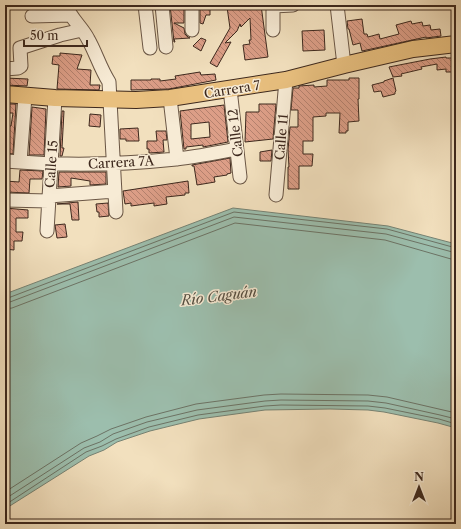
<svg xmlns="http://www.w3.org/2000/svg" width="461" height="529" font-family="'Libre Caslon Text',serif">
	<style>
		.water { fill: #9cbead; stroke: #768273 }
		.lines { fill: none; stroke-linecap: round; stroke-linejoin: round }
		.shore { stroke: #6c7365; stroke-width: 1 }
		.building { fill: url(#building-back-hatch); stroke: #3d281d; fill-rule: evenodd }
		.minor-casing { stroke: #6a5645; stroke-width: 15 }
		.major-casing { stroke: #3d281d; stroke-width: 18 }
		.minor { stroke: #f7ebd5; stroke-width: 13 }
		.major { stroke: #e9c07f; stroke-width: 16 }
		.labels { text-anchor: middle; dominant-baseline: central; stroke-width: 3; stroke-linejoin: round; paint-order: stroke }
		.street-label { font-size: 13px; fill: #3d281d; stroke: #f7ebd5 }
		.water-label { font-size: 14px; font-style: italic; fill: #554e41; stroke: #f7ebd5 }
	</style>
	<defs>
		<pattern id="building-back-hatch" width="6" height="6" patternUnits="userSpaceOnUse"><rect width="6" height="6" fill="#dc9e87"/><path d="M-1 5l2 2M0 0l6 6M5-1l2 2" fill="none" stroke="#b4816e"/></pattern>
	</defs>
	<rect width="100%" height="100%" fill="#f2e0be"/>
	<filter id="stains"><feTurbulence type="fractalNoise" baseFrequency=".005" numOctaves="4"/><feColorMatrix values="0 0 0 0 .2 0 0 0 0 .09 0 0 0 0 .02 0 0 0 .5 -.17"/></filter>
	<radialGradient id="worn" r=".72"><stop offset=".6" stop-color="#630" stop-opacity="0"/><stop offset="1" stop-color="#630" stop-opacity=".3"/></radialGradient>
	<path class="water" d="M 233,208 L 388,226 L 456,244 L 456,428 L 438,423 L 384,412 L 368,410 L 330,409 L 265,410 L 199,419 L 150,431 L 117,442 L 104,450 L 89,456 L 5,509 L 5,294 Z"/>
	<g class="lines">
		<path class="shore" d="M 5,298 L 8,298 L 234,212 L 387,229 L 456,248
			M 5,303 L 10,302 L 234,217 L 386,234 L 456,253
			M 5,309 L 12,308 L 235,223 L 385,240 L 451,259 L 456,259
			M 5,492 L 81,443 L 97,436 L 111,429 L 146,417 L 196,404 L 264,395 L 281,394 L 368,395 L 387,397 L 456,413
			M 5,499 L 84,448 L 100,442 L 113,434 L 147,422 L 197,410 L 265,401 L 281,400 L 368,401 L 386,403 L 440,415 L 456,419
			M 5,505 L 86,452 L 102,446 L 116,439 L 149,427 L 198,415 L 265,406 L 281,405 L 368,406 L 385,408 L 439,419 L 456,424"/>
	</g>
	<path class="building" d="M 170,5 L 184,5 L 184,23 L 174,23 L 184,28 L 185,34 L 188,37 L 190,38 L 174,39 L 175,42 L 174,42 Z
		M 200,5 L 210,5 L 210,15 L 206,15 L 203,24 L 200,23 Z
		M 231,5 L 261,5 L 268,57 L 245,60 L 243,45 L 250,44 L 249,40 L 251,40 L 250,18 L 241,27 L 240,24 L 237,31 L 225,43 L 231,42 L 217,67 L 210,63 L 230,28 L 227,7 L 231,7 Z
		M 362,19 L 364,34 L 367,34 L 368,37 L 379,34 L 380,39 L 399,34 L 396,25 L 411,21 L 412,24 L 422,22 L 423,26 L 430,25 L 431,30 L 440,29 L 441,36 L 426,38 L 426,37 L 362,51 L 360,43 L 353,45 L 349,29 L 348,29 L 347,21 Z
		M 324,30 L 325,50 L 303,51 L 302,31 Z
		M 201,38 L 206,40 L 201,51 L 193,46 Z
		M 60,53 L 82,55 L 77,69 L 91,70 L 90,85 L 100,85 L 99,90 L 57,89 L 59,65 L 52,64 L 53,56 L 60,56 Z
		M 446,57 L 446,58 L 456,58 L 456,72 L 446,72 L 446,69 L 437,70 L 437,64 L 421,67 L 422,69 L 401,74 L 402,76 L 393,77 L 389,67 L 430,59 Z
		M 200,72 L 201,75 L 215,74 L 216,80 L 169,89 L 131,90 L 131,80 L 151,80 L 151,79 L 160,79 L 160,81 L 176,79 L 175,76 Z
		M 5,78 L 28,79 L 27,86 L 5,85 Z
		M 349,78 L 359,78 L 359,99 L 358,99 L 359,121 L 348,122 L 348,131 L 346,131 L 346,133 L 339,133 L 340,113 L 326,113 L 326,116 L 313,117 L 313,141 L 303,141 L 303,154 L 313,154 L 312,166 L 299,166 L 299,189 L 288,189 L 288,167 L 289,167 L 288,150 L 290,127 L 298,127 L 298,110 L 291,110 L 293,88 L 299,88 L 299,86 L 314,85 L 314,87 L 327,86 L 327,80 L 349,80 Z
		M 393,78 L 396,91 L 395,92 L 395,94 L 383,97 L 381,91 L 374,92 L 372,85 L 384,82 L 384,81 Z
		M 5,104 L 16,104 L 13,154 L 6,153 L 7,146 L 6,146 L 6,137 L 9,137 L 9,126 L 11,126 L 13,113 L 5,113 Z
		M 259,104 L 276,104 L 273,139 L 245,142 L 246,112 L 259,112 Z
		M 224,105 L 228,142 L 203,147 L 203,145 L 186,147 L 186,149 L 184,149 L 180,111 ZM 209,122 L 210,137 L 191,139 L 191,124 Z
		M 32,107 L 46,109 L 44,155 L 29,155 Z
		M 62,111 L 64,111 L 62,148 L 64,148 L 62,156 L 60,156 Z
		M 90,114 L 101,115 L 100,127 L 89,126 Z
		M 138,128 L 139,141 L 126,141 L 126,139 L 120,139 L 120,129 Z
		M 156,131 L 166,131 L 167,140 L 163,140 L 164,152 L 149,153 L 149,149 L 147,149 L 147,141 L 157,141 Z
		M 272,150 L 271,161 L 260,161 L 260,152 Z
		M 230,158 L 231,173 L 227,174 L 227,175 L 214,177 L 215,182 L 197,185 L 194,166 L 192,166 L 192,165 Z
		M 20,170 L 43,171 L 42,179 L 30,179 L 29,193 L 5,192 L 5,181 L 19,182 Z
		M 59,172 L 106,172 L 106,184 L 90,185 L 90,181 L 71,178 L 71,186 L 58,187 Z
		M 188,181 L 189,193 L 185,193 L 185,195 L 166,197 L 167,204 L 154,206 L 154,203 L 131,206 L 131,203 L 125,204 L 123,191 Z
		M 78,202 L 79,220 L 72,220 L 70,204 L 57,204 Z
		M 108,203 L 109,216 L 99,217 L 99,212 L 97,212 L 96,204 Z
		M 5,208 L 28,210 L 28,218 L 16,218 L 16,232 L 23,232 L 22,241 L 14,241 L 14,250 L 5,249 Z
		M 65,224 L 67,237 L 57,238 L 55,225 Z"/>
	<g class="lines">
		<defs>
			<path id="minor" d="M 66,5 C 70,18 82,27 88,39 C 96,53 100,68 109,82 L 116,212
				M 145,5 L 150,48
				M 162,5 L 166,47
				M 192,5 L 192,30
				M 273,5 L 273,30
				M 337,5 L 344,65
				M 273,6 L 293,5
				M 32,16 L 71,15
				M 5,69 L 18,68 L 21,66 L 20,48 L 60,35 L 82,30
				M 230,89 L 240,177
				M 170,98 L 177,159
				M 5,161 C 62,166 119,165 176,159 C 196,157 216,153 236,149
				M 20,162 L 25,96
				M 276,195 L 286,80
				M 49,196 L 115,191
				M 5,200 L 49,201
				M 47,231 L 55,98"/>
			<path id="major" d="M 5,94 L 55,98 L 136,100 L 170,98 L 286,80 L 344,65 L 413,49 L 456,44"/>
		</defs>
		<use href="#minor" class="minor-casing"/>
		<use href="#major" class="major-casing"/>
		<use href="#minor" class="minor"/>
		<use href="#major" class="major"/>
	</g>
	<g class="labels">
		<g class="street-label">
			<text transform="translate(232 89) rotate(-9)">Carrera 7</text>
			<text transform="translate(235 133) rotate(-97)">Calle 12</text>
			<text transform="translate(281 137) rotate(-85)">Calle 11</text>
			<text transform="translate(121 162) rotate(-3)">Carrera 7A</text>
			<text transform="translate(51 164) rotate(-86)">Calle 15</text>
		</g>
		<g class="water-label">
			<text transform="translate(219 296) rotate(-7)">Río Caguán</text>
		</g>
	</g>
	<rect width="461" height="529" fill="none" stroke="#f2e0be" stroke-width="20"/>
	<rect x="6" y="6" width="449" height="517" fill="none" stroke="#3d281d" stroke-width="2"/>
	<rect x="10" y="10" width="441" height="509" fill="none" stroke="#3d281d"/>
	<g transform="translate(419 487)" stroke="#f7ebd5" stroke-width="3" paint-order="stroke">
	<path d="M0-3L7 15L0 10L-7 15Z" fill="#3d281d"/>
	<text y="-6" font-size="11" font-weight="bold" text-anchor="middle" fill="#3d281d">N</text>
	</g>
	<path d="M24 40v6h63v-6" fill="none" stroke="#3d281d" stroke-width="2"/>
	<text x="30" y="40" font-size="12" fill="#3d281d" stroke="#f7ebd5" stroke-width="3" paint-order="stroke">50 m</text>
	<rect width="100%" height="100%" filter="url(#stains)"/>
	<rect width="100%" height="100%" fill="url(#worn)"/>
</svg>
